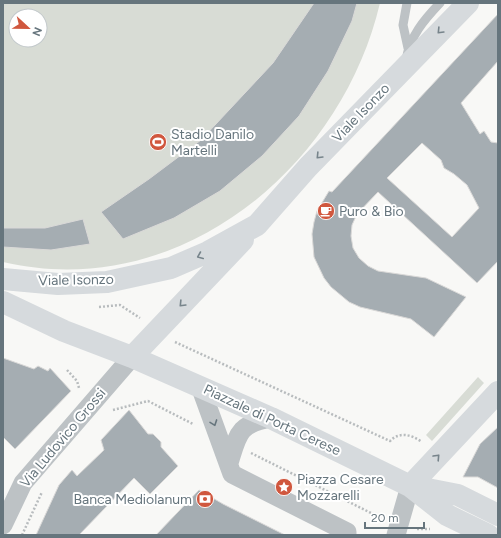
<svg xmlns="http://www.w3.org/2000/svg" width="501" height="538" font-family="Figtree,sans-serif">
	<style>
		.green { fill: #d8dcd5; fill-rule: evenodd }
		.building { fill: #a5adb2; stroke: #dad9d8; fill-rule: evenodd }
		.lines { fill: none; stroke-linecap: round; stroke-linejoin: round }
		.path { stroke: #b8bcbe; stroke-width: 2.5; stroke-dasharray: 2 2; stroke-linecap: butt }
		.service { stroke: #bdc2c5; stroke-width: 9 }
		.minor { stroke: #bdc2c5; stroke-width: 19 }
		.secondary { stroke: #d6dadd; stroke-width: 22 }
		.oneway { stroke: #77848b }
		.oneway2 { stroke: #66757d }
		.labels { text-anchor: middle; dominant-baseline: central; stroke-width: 4; stroke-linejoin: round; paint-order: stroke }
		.street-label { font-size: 14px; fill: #66757d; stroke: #fff }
		.poi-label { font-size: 14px; fill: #66757d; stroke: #fff; text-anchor: start }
	</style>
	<rect width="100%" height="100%" fill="#f8f8f6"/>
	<path class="green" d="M 3,3 L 380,3 C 341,169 178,303 3,262 ZM 16,16 L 40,16 L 40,40 L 16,40 Z
		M 478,377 L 484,383 L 432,441 L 426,435 Z"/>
	<path class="building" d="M 314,3 L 357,3 L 352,21 L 328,71 L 299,116 L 262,156 L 220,191 L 174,218 L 123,239 L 101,212 L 149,179 L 201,140 L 273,63 Z
		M 498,14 L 498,61 L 461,103 L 480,134 L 484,131 L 491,142 L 498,143 L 498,261 L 477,283 L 378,192 L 357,214 L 352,225 L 351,236 L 353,248 L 359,258 L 368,266 L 378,271 L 426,278 L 466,297 L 434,337 L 411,319 L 360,307 L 349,302 L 331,287 L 324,278 L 314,257 L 312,234 L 314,222 L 317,211 L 329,191 L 332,192 ZM 422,143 L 441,160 L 444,168 L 454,174 L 467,185 L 479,208 L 452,237 L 387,178 Z
		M 83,219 L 90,244 L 51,250 L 3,247 L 3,228 L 45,228 Z
		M 3,358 L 34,369 L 38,366 L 48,371 L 50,368 L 71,391 L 15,449 L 3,437 Z
		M 129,410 L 148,434 L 153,434 L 161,442 L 161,447 L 178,466 L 150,494 L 134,478 L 79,535 L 36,535 L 59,485 L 72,470 L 77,476 L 104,450 L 101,440 Z
		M 498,427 L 498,488 L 478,477 L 463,477 L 480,444 Z
		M 199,490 L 223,504 L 285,535 L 156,535 Z"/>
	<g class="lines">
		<path class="path" d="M 99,307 L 120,305 L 140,318
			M 175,342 L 390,441 C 400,431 412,435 422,442
			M 67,370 L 77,381 L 79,388
			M 113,410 L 148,401 L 193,424
			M 251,453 L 375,515 L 380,522
			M 417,529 L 430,529
			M 22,535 L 42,492"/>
		<path class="service" d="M 407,3 L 403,25 L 408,48
			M 406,60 C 410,36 424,20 440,3"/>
		<path class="minor" d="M 200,386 L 232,474 L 347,532 L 347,535
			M 229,463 C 238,434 238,424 271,418
			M 3,525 L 23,483 L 132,357
			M 396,535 L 410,486"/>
		<path class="secondary" d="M 3,279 L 58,284 L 107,282 L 171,268 L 208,252 L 257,225 L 308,167 L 468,3
			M 3,302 L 64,331 L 132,357 L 271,418 L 410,486 L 447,515 L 488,535
			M 132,357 L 243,240
			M 410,486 L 498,392
			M 412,486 L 458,495 L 498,515"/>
	</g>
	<defs><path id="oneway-chevron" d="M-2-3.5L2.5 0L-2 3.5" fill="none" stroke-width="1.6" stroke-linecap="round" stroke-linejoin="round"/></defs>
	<g class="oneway">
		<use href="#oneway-chevron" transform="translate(440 31) rotate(134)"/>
		<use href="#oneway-chevron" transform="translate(319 156) rotate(134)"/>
		<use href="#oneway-chevron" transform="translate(200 256) rotate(157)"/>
		<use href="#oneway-chevron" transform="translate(182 304) rotate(134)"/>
		<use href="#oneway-chevron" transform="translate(437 457) rotate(-47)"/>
	</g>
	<use class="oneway2" href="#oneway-chevron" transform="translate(214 423) rotate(70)"/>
	<defs>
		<symbol id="stadium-disc" viewBox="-11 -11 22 22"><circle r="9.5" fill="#d0573e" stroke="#fff"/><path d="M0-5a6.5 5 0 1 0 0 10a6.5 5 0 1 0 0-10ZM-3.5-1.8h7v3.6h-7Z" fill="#fff"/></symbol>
		<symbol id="cafe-disc" viewBox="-11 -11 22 22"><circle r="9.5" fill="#d0573e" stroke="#fff"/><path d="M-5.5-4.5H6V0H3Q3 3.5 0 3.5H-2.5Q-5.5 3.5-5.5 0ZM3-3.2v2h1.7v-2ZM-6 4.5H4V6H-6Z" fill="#fff"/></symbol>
		<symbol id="sight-disc" viewBox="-11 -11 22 22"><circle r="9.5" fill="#d0573e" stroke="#fff"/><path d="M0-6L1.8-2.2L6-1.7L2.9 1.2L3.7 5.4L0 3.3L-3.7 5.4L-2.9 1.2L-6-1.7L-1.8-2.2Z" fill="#fff"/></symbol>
		<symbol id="bank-disc" viewBox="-11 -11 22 22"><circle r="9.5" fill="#d0573e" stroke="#fff"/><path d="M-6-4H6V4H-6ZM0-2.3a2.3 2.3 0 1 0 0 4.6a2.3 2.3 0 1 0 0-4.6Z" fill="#fff"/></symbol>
	</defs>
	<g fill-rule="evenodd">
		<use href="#stadium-disc" x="148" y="132" width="20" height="20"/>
		<use href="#cafe-disc" x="316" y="201" width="20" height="20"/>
		<use href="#sight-disc" x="274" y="477" width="20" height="20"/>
		<use href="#bank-disc" x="195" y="489" width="20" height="20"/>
	</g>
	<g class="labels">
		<g class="street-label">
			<text transform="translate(361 113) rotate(-46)">Viale Isonzo</text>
			<text transform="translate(76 280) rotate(-1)">Viale Isonzo</text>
			<text transform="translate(272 420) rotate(25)">Piazzale di Porta Cerese</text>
			<text transform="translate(63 438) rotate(-50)">Via Ludovico Grossi</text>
		</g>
		<g class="poi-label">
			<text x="171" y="134">Stadio Danilo<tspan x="171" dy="16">Martelli</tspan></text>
			<text x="339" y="211">Puro &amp; Bio</text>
			<text x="297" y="479">Piazza Cesare<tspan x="297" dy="16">Mozzarelli</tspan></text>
			<text x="192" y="499" text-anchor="end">Banca Mediolanum</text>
		</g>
	</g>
	<rect width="501" height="538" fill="none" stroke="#66757d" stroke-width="8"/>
	<g transform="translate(28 28) rotate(112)"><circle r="19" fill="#ffffff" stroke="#c2c8cb"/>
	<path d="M0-3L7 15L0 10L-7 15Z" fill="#d0573e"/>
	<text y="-6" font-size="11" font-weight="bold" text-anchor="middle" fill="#66757d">N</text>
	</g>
	<path d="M365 522v6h59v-6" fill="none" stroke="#66757d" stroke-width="2"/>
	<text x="371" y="522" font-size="12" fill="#66757d" stroke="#ffffff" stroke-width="3" paint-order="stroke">20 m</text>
</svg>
